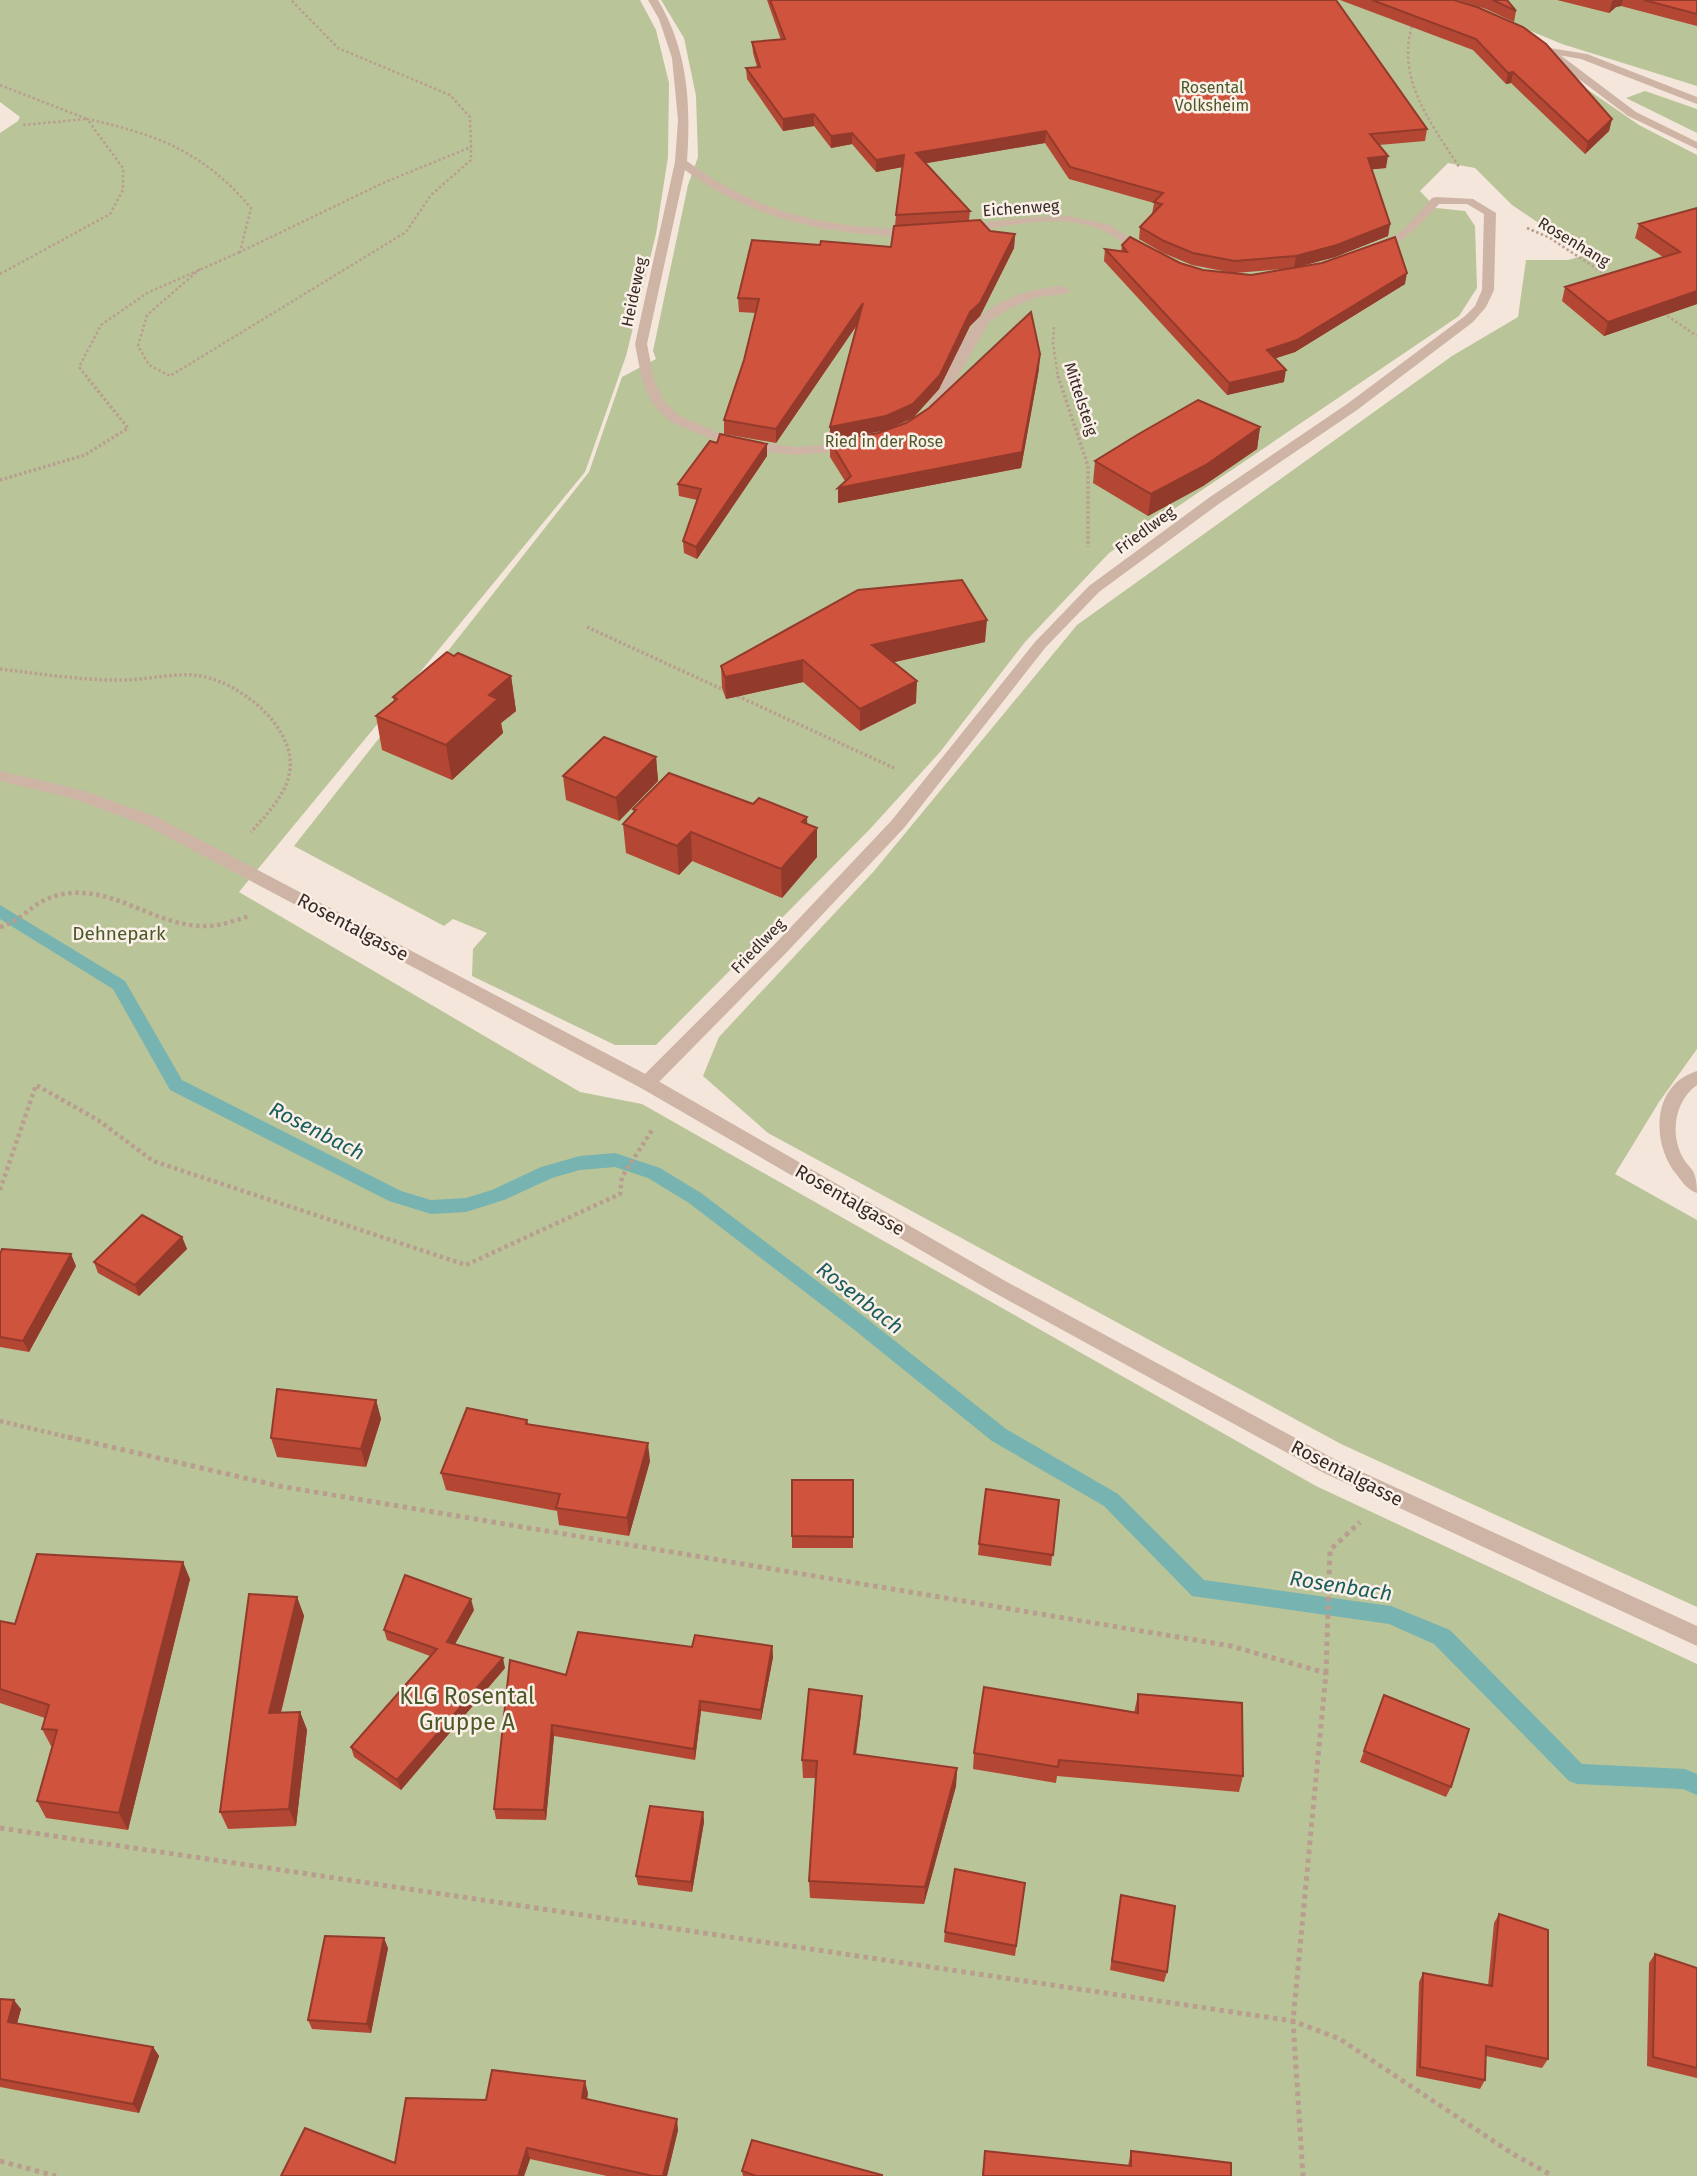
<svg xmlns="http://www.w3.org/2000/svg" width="1697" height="2176" font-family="'Fira Sans',sans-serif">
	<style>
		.green { fill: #bac499 }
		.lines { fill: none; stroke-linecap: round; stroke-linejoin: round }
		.stream { fill: #77b3b0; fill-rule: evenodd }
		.path-far3 { stroke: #b99e8f; stroke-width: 2.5; stroke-dasharray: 2.5 2.5; stroke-linecap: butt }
		.path-far2 { stroke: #b99e8f; stroke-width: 3.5; stroke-dasharray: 2.5 2.5; stroke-linecap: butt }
		.path-far1 { stroke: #b99e8f; stroke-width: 4.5; stroke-dasharray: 3.5 3.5; stroke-linecap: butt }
		.path { stroke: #b99e8f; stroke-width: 5; stroke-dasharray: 4.5 4.5; stroke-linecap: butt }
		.service { fill: #cdb4a5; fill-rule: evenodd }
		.minor { fill: #cdb4a5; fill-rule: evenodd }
		.wall { fill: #b34734; fill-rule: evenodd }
		.shaded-wall { fill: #923a2b }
		.building { fill: #d0533d; stroke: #923a2b; stroke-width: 2 }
		.labels { text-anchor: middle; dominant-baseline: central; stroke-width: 5; stroke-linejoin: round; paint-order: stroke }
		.far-park-label { font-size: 16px; fill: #4b5929; stroke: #fbf0e7 }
		.far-street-label { font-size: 16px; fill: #382b27; stroke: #fbf0e7 }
		.street-label { font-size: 19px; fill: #382b27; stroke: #fbf0e7 }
		.park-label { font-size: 19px; fill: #4b5929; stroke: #fbf0e7 }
		.water-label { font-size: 21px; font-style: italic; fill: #195d5c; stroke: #fbf0e7 }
		.near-park-label { font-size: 23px; fill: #4b5929; stroke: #fbf0e7 }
	</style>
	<rect width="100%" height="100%" fill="#f4e6db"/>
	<path class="green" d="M 0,0 L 640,0 L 656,30 L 669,83 L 668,157 L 656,234 L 626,356 L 585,472 L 239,892 L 580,1092 L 642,1104 L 1316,1486 L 1697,1664 L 1697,2176 L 0,2176 L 0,133 L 18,121 L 20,117 L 0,102 Z
		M 661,0 L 1406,0 L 1578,83 L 1639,125 L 1697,155 L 1697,1049 L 1659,1102 L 1615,1174 L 1697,1220 L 1697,1607 L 1341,1444 L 768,1133 L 703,1076 L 719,1037 L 874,871 L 1077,625 L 1452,356 L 1518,317 L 1526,260 L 1568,260 L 1586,255 L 1512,205 L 1475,168 L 1448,163 L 1420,191 L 1436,208 L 1465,211 L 1475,226 L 1477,288 L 1459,316 L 1109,553 L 1025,642 L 940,752 L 870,829 L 656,1045 L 615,1045 L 472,976 L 473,949 L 487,933 L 453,919 L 444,926 L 294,846 L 589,472 L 622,377 L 656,359 L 653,351 L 688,185 L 698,157 L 696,96 L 684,38 Z
		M 1456,0 L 1697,0 L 1697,86 L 1562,44 Z
		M 1645,91 L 1697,109 L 1697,133 L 1626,98 Z"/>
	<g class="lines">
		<path class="stream" d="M 0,905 L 125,981 L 182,1080 L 401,1191 L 431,1200 L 466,1198 L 492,1190 L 541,1167 L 580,1156 L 615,1153 L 660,1168 L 701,1193 L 866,1318 L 1006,1429 L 1118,1494 L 1204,1580 L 1391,1606 L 1450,1630 L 1582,1764 L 1685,1769 L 1697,1774 L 1697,1795 L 1683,1789 L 1577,1784 L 1569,1781 L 1434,1644 L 1389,1624 L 1192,1596 L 1104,1506 L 992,1441 L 852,1328 L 689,1203 L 648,1178 L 615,1167 L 580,1170 L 552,1178 L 504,1200 L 466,1212 L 431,1214 L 389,1201 L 170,1090 L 113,989 L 0,919 Z"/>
		<path class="path-far3" d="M 1413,22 C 1395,79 1430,121 1459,167
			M 0,85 L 87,119 L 22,125
			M 1527,228 L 1550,238 L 1609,277
			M 200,269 L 147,315 L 138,346 L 149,365 L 170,376 L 406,232 L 431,195 L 471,160 L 471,147
			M 0,274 L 110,214 L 123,190 L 123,168 L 87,119 C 156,134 204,152 251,208 L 240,252 L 383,183 L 471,147 L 470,117 L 450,95 L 338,48 L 291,0
			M 1663,313 L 1697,336
			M 1054,327 L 1053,343 L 1058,377
			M 87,377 L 79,367 L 101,325 L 147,293 L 240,252"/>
		<path class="path-far2" d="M 1058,376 L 1088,466 L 1088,547
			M 0,480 L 85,455 L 128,428 L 86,376
			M 587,627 L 726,691
			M 0,669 C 42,674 85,681 127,680 C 152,679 177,672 201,676 C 240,683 295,726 290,770 C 287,794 266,815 251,832
			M 733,694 L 894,768"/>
		<path class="path-far1" d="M 0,927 C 29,918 33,896 72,893 C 119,890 156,925 202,926 C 218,927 234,921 249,916
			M 0,1190 L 36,1085 L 98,1120 L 153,1161 L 466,1265 L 620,1194 L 622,1177 L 652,1130
			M 0,1421 L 76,1439"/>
		<path class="path" d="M 68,1437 L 279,1486 L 1231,1646 L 1326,1673 L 1293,2021 L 1303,2176
			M 1326,1673 L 1330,1550 L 1360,1522
			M 0,1828 L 1293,2021 L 1340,2039 L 1513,2154 L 1553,2176
			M 0,2161 L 56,2176"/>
		<path class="service" d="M 648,0 L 658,0 C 688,51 691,103 687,161 C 758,214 828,228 915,229 L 921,233 L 915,237 C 832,235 753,221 685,170 L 647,344 L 654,380 L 664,401 L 680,416 L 736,440 L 795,447 L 853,443 L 858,444 L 858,450 L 795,455 L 733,448 L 670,422 L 652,403 L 642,380 L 635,344 L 675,162 L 678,120 L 672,58 L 659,19 Z
			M 1550,48 L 1587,54 L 1697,97 L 1697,104 L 1581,59 L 1546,53 L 1546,49 Z
			M 1436,197 L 1473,199 L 1496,213 L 1494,290 L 1486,307 L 1473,322 L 1357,410 L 1220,503 L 1099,592 L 1045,648 L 904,828 L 786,953 L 653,1088 L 641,1088 L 638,1083 L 641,1078 L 774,945 L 892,820 L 1035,642 L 1089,586 L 1210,497 L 1347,404 L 1465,316 L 1475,306 L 1482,290 L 1484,214 L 1467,204 L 1439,204 C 1427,217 1388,262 1369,248 L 1402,231 L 1432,198 Z
			M 1069,216 L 1110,225 L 1154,253 L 1144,256 C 1128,246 1113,234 1096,228 C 1055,213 1005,227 964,233 L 958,229 L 964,225 L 1033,217 Z
			M 1064,286 L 1070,290 L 1068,293 L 1034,298 L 1009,309 L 989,322 L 950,391 L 932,418 L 922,418 L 921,415 C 940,387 953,355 972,326 C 990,300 1034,287 1064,286 Z"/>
		<path class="minor" d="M 1535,42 L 1543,42 L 1636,112 L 1697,142 L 1697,149 L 1628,116 L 1535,46 Z
			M 0,771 L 82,790 L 157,817 L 653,1078 L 1007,1282 L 1336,1460 L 1697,1626 L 1697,1646 L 1322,1472 L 993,1292 L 641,1088 L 145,825 L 71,798 L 0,781 Z
			M 1697,1071 L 1697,1085 C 1677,1099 1671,1127 1679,1149 C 1687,1172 1697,1163 1697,1193 C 1688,1190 1683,1183 1677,1175 C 1651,1144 1651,1085 1697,1071 Z"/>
	</g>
	<path class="wall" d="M 767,0 L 1336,0 L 1427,129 L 1425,141 L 1379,145 L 1386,168 L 1371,169 L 1390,224 L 1388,236 L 1335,257 L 1297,267 L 1405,284 L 1295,352 L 1275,358 L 1284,382 L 1227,395 L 1104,261 L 1105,249 L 1121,252 L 1122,245 L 1203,270 L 1228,272 L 1192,265 L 1163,253 L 1139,239 L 1140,227 L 1152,214 L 1154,203 L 1069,179 L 1045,143 L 926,163 L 970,211 L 969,220 L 990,231 L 1015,234 L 1014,248 L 980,316 L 970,326 L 939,389 L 913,418 L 886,430 L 831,441 L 878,433 L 1039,369 L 1021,468 L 838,503 L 838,488 L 845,481 L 830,457 L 830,427 L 857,325 L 776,443 L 724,434 L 724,420 L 744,360 L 756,313 L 739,312 L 738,298 L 820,245 L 891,247 L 895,226 L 896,215 L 902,167 L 876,172 L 852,144 L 831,148 L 814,126 L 783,131 L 747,79 L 746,68 L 757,67 L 753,53 L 752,42 L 781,40 ZM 1283,269 L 1251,275 L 1235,273 Z
		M 1340,0 L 1507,0 L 1516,11 L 1514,22 L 1486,9 L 1457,0 L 1612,119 L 1609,131 L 1585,154 L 1511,83 L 1506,84 L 1473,50 Z
		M 1557,0 L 1697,0 L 1697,26 L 1621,6 L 1616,7 L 1609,13 Z
		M 1697,208 L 1697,304 L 1604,336 L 1562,301 L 1565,287 L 1663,257 L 1635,238 L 1639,224 Z
		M 1260,427 L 1257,449 L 1203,486 L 1148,516 L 1093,483 L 1095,461 Z
		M 717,443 L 767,444 L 767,456 L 697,559 L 684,553 L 683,541 L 697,500 L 679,496 L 678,484 Z
		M 985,642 L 894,662 L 916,703 L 860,731 L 803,682 L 726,699 L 722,688 L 721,666 Z
		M 511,676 L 516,711 L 501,723 L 503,733 L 452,780 L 382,750 L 376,716 L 394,701 L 393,697 Z
		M 656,757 L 658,781 L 619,821 L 566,800 L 563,776 Z
		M 753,804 L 807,817 L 807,824 L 817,857 L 782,898 L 692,861 L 679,875 L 626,853 L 623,824 L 634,813 L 633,809 Z
		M 182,1237 L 187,1249 L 139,1296 L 98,1273 L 94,1262 Z
		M 0,1254 L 76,1266 L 29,1352 L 0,1347 Z
		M 376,1400 L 381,1419 L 366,1467 L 277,1457 L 271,1438 Z
		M 527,1420 L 528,1424 L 650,1461 L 629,1536 L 559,1525 L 557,1511 L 446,1490 L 441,1473 Z
		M 853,1480 L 853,1548 L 792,1548 L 792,1536 Z
		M 1059,1500 L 1051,1566 L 978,1555 L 979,1544 Z
		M 190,1579 L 128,1830 L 46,1818 L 37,1801 L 52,1746 L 51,1746 L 42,1729 L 45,1718 L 0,1703 L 0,1621 L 15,1624 Z
		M 297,1597 L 304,1616 L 281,1713 L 300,1712 L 307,1730 L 296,1826 L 228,1829 L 220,1812 Z
		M 474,1610 L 455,1644 L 505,1668 L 401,1790 L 354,1757 L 351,1747 L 430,1656 L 387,1640 L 384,1630 Z
		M 772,1646 L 773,1657 L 761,1720 L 701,1711 L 695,1760 L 554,1736 L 546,1820 L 496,1819 L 494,1809 L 566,1675 L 692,1647 Z
		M 1138,1694 L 1243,1776 L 1239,1792 L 1057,1776 L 1056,1783 L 973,1769 L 974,1753 L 1134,1713 Z
		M 1384,1695 L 1451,1787 L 1446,1797 L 1360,1762 Z
		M 861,1714 L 856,1755 L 957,1768 L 956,1786 L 924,1904 L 810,1898 L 809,1881 L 816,1778 L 803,1778 L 802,1760 Z
		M 703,1812 L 704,1822 L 692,1892 L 638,1885 L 636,1876 Z
		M 1025,1883 L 1015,1956 L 944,1942 L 945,1932 Z
		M 1121,1895 L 1167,1972 L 1164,1982 L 1110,1970 Z
		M 1499,1914 L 1548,2059 L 1542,2068 L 1486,2056 L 1485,2080 L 1480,2089 L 1416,2076 L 1419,1982 L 1423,1973 L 1488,1986 L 1494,1923 Z
		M 388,1948 L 371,2033 L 312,2029 L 308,2020 Z
		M 1655,1954 L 1697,1968 L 1697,2078 L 1647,2066 L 1649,1963 Z
		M 0,1999 L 21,2009 L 17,2023 L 153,2047 L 159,2056 L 139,2113 L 0,2087 Z
		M 588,2093 L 587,2099 L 678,2130 L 667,2176 L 607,2176 L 530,2159 L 524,2176 L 281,2176 L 395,2163 L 486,2100 Z
		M 985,2151 L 1128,2166 L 1131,2151 L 1231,2176 L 982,2176 Z
		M 742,2171 L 882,2176 L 743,2176 Z"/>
	<path class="shaded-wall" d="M 1614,0 L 1623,0 L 1621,6 L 1616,7 L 1609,13 L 1612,2 Z
		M 1513,72 L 1511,83 L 1506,84 L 1508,73 Z
		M 814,114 L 814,126 L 783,131 L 783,119 Z
		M 1612,119 L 1609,131 L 1585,154 L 1588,142 Z
		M 1046,131 L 1045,143 L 916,165 L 916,153 Z
		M 852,133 L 852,144 L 831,148 L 831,136 Z
		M 904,155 L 903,167 L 876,172 L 876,160 Z
		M 1388,156 L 1386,168 L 1366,170 L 1368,158 Z
		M 1390,224 L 1388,236 L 1335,257 L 1294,268 L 1296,256 Z
		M 1015,234 L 1014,248 L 980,316 L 970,326 L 939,389 L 913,418 L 886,430 L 830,441 L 830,427 L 970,312 Z
		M 1407,273 L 1405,284 L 1295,352 L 1265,362 L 1267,350 Z
		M 1697,291 L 1697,304 L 1604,336 L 1608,322 Z
		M 863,303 L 863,316 L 776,443 L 776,429 Z
		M 1040,354 L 1039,369 L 1021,468 L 838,503 L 838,488 Z
		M 1286,370 L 1284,382 L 1227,395 L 1229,383 Z
		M 1260,427 L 1257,449 L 1203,486 L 1148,516 L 1151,494 Z
		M 767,444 L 767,456 L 697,559 L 696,547 Z
		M 987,620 L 985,642 L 872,667 L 872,645 Z
		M 803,660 L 803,682 L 726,699 L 725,677 Z
		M 511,676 L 516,711 L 501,723 L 503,733 L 452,780 L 446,745 L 489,695 Z
		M 917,681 L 916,703 L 860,731 L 860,709 Z
		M 656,757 L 658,781 L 619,821 L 616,798 Z
		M 807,817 L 808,839 L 817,828 L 817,857 L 782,898 L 781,869 L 802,822 Z
		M 691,832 L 692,861 L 679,875 L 677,846 Z
		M 182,1237 L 187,1249 L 139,1296 L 135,1285 Z
		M 71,1254 L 76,1266 L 29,1352 L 23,1341 Z
		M 376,1400 L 381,1419 L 366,1467 L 361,1449 Z
		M 648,1443 L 650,1461 L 629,1536 L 627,1518 Z
		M 183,1562 L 190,1579 L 128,1830 L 119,1813 Z
		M 297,1597 L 304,1616 L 276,1731 L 269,1713 Z
		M 471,1599 L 474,1610 L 450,1653 L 447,1642 Z
		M 772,1646 L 773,1657 L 761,1720 L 761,1710 Z
		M 503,1658 L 505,1668 L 401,1790 L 397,1780 Z
		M 862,1696 L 861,1714 L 853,1772 L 854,1754 Z
		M 700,1701 L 701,1711 L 695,1760 L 694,1749 Z
		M 300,1712 L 307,1730 L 296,1826 L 289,1809 Z
		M 552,1725 L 554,1736 L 546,1820 L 544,1810 Z
		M 957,1768 L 956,1786 L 924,1904 L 925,1887 Z
		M 703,1812 L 704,1822 L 692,1892 L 691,1882 Z
		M 384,1938 L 388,1948 L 371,2033 L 367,2024 Z
		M 14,2000 L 21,2009 L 15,2031 L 8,2022 Z
		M 153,2047 L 159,2056 L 139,2113 L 133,2104 Z
		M 585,2081 L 588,2093 L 585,2109 L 582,2098 Z
		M 677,2119 L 678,2130 L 667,2176 L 663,2176 Z
		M 527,2148 L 530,2159 L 524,2176 L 518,2176 Z"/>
	<path class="building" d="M 770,0 L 1336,0 L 1427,129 L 1370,134 L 1388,156 L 1368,158 L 1390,224 L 1337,245 L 1296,256 L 1234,261 L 1193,253 L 1164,241 L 1140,227 L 1162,204 L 1154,202 L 1163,193 L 1070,167 L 1046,131 L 916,153 L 970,211 L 896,215 L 904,155 L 876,160 L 852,133 L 831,136 L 814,114 L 783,119 L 746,68 L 760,67 L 752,42 L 785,39 Z
		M 1372,0 L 1454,0 L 1477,7 L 1523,27 L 1546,44 L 1612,119 L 1588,142 L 1513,72 L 1508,73 L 1476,39 Z
		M 1493,0 L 1507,0 L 1516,11 Z
		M 1644,0 L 1697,0 L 1697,14 Z
		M 1697,208 L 1697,291 L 1608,322 L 1565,287 L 1680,252 L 1639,224 Z
		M 980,220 L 990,231 L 1015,234 L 980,303 L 970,312 L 940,375 L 913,404 L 886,416 L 830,427 L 863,303 L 776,429 L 724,420 L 744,360 L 759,299 L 738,298 L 752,240 L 820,245 L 821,241 L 891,247 L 894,226 Z
		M 1130,237 L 1180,263 L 1203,270 L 1251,275 L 1322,263 L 1395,237 L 1407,273 L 1297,340 L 1267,350 L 1286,370 L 1229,383 L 1105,249 L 1127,252 L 1122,245 Z
		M 1031,312 L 1040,354 L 1022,452 L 838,488 L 851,476 L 830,441 L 878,433 L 906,423 L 929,408 Z
		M 1198,400 L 1260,427 L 1206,465 L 1151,494 L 1095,461 L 1137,435 Z
		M 720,434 L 767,444 L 696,547 L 683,541 L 701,489 L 678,484 L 710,441 L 717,443 Z
		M 962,580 L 987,620 L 872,645 L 917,681 L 860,709 L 803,660 L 725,677 L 721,666 L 858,590 Z
		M 447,652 L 454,656 L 458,653 L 511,676 L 489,695 L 498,699 L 446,745 L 376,716 L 397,699 L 393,697 Z
		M 604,737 L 656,757 L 616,798 L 563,776 Z
		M 669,773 L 753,804 L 759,798 L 807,817 L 802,822 L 817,828 L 781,869 L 691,832 L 677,846 L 623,824 L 636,810 L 633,809 Z
		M 142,1215 L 182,1237 L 135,1285 L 94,1262 Z
		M 2,1249 L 71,1254 L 23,1341 L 0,1337 L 0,1254 Z
		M 277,1389 L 376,1400 L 361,1449 L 271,1438 Z
		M 467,1408 L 527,1420 L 526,1424 L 648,1443 L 627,1518 L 556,1508 L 560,1494 L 441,1473 Z
		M 792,1480 L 853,1480 L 853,1537 L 792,1536 Z
		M 986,1489 L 1059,1500 L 1053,1555 L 979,1544 Z
		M 37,1554 L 183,1562 L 119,1813 L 37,1801 L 57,1730 L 42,1729 L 49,1705 L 0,1689 L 0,1621 L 15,1624 Z
		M 405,1575 L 471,1599 L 447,1642 L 503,1658 L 397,1780 L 351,1747 L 437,1649 L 384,1630 Z
		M 249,1594 L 297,1597 L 269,1713 L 300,1712 L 289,1809 L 220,1812 Z
		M 578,1632 L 692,1647 L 695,1635 L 772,1646 L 761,1710 L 700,1701 L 694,1749 L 552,1725 L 544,1810 L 494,1809 L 510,1660 L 566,1675 Z
		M 984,1687 L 1138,1713 L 1138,1694 L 1242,1703 L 1243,1776 L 1059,1760 L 1058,1767 L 974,1753 Z
		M 809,1689 L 862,1696 L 854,1754 L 957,1768 L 925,1887 L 809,1881 L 817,1761 L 802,1760 Z
		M 1384,1695 L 1469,1729 L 1451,1787 L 1364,1751 Z
		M 650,1806 L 703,1812 L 691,1882 L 636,1876 Z
		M 955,1869 L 1025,1883 L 1016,1946 L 945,1932 Z
		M 1121,1895 L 1175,1906 L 1167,1972 L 1112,1961 Z
		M 1499,1914 L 1548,1930 L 1548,2059 L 1486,2046 L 1485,2080 L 1420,2067 L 1423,1973 L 1492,1986 Z
		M 325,1936 L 384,1938 L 367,2024 L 308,2020 Z
		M 1655,1954 L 1697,1968 L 1697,2068 L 1653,2057 Z
		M 0,1999 L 14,2000 L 8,2022 L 153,2047 L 133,2104 L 0,2079 Z
		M 492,2070 L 585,2081 L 582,2098 L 677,2119 L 663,2176 L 653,2176 L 527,2148 L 518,2176 L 281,2176 L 305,2128 L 395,2163 L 406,2098 L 486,2100 Z
		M 752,2140 L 882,2175 L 882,2176 L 756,2176 L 742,2171 Z
		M 985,2151 L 1131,2166 L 1131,2151 L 1231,2163 L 1231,2176 L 983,2176 Z"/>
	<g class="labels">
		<g class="far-park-label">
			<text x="1212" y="87">Rosental<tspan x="1212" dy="18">Volksheim</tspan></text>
			<text x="884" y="441">Ried in der Rose</text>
		</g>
		<g class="far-street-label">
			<text transform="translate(1021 208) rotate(-4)">Eichenweg</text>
			<text transform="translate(1574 242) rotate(31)">Rosenhang</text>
			<text transform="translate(634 292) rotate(-78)">Heideweg</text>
			<text transform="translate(1081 399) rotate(72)">Mittelsteig</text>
			<text transform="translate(1145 530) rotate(-36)">Friedlweg</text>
			<text transform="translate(758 946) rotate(-46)">Friedlweg</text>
		</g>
		<g class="street-label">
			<text transform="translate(353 927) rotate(28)">Rosentalgasse</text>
			<text transform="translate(850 1200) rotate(30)">Rosentalgasse</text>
			<text transform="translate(1347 1473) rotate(27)">Rosentalgasse</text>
		</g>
		<g class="park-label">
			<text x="119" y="933">Dehnepark</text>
		</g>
		<g class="water-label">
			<text transform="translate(317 1131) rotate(27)">Rosenbach</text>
			<text transform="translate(860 1298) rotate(38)">Rosenbach</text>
			<text transform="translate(1341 1586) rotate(9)">Rosenbach</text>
		</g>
		<g class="near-park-label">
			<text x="467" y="1696">KLG Rosental<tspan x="467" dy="26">Gruppe A</tspan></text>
		</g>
	</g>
</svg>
